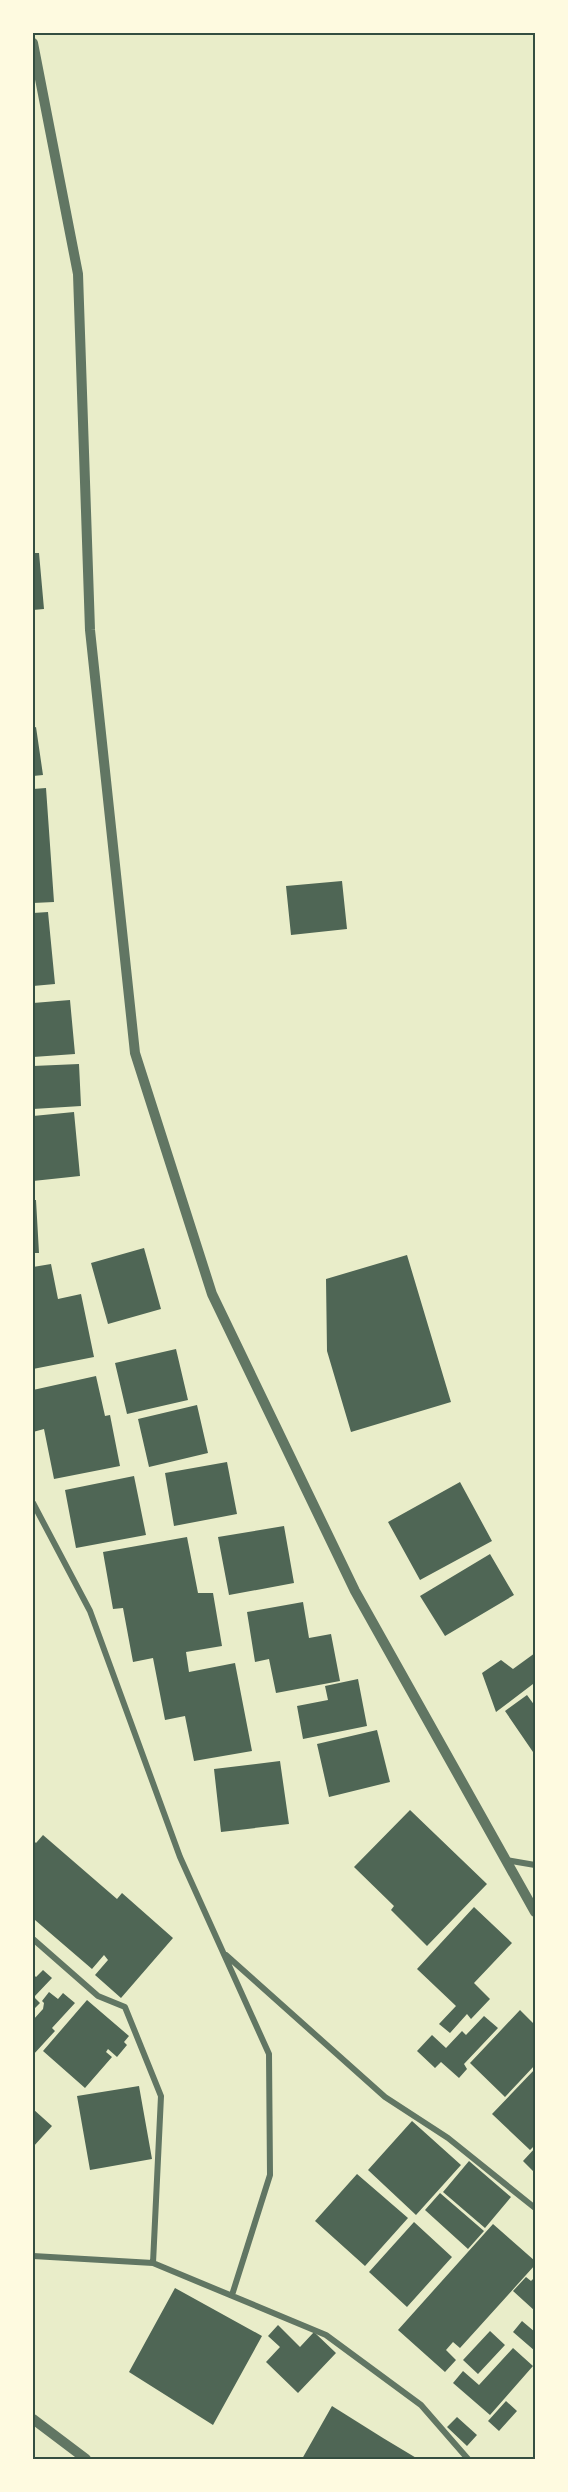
<svg xmlns="http://www.w3.org/2000/svg" width="568" height="2492" font-family="'Fira Sans',sans-serif">
	<style>
		.building { fill: #4f6655 }
		.lines { fill: none; stroke-linecap: round; stroke-linejoin: round }
		.minor { stroke: #617663; stroke-width: 6 }
		.tertiary { stroke: #617663; stroke-width: 10 }
		.neatline { fill: none; stroke: #344e41; stroke-width: 2 }
	</style>
	<rect width="100%" height="100%" fill="#e9edc9"/>
	<path class="building" d="M 33,553 L 39,553 L 44,609 L 33,610 Z
		M 36,727 L 43,775 L 33,776 L 33,728 Z
		M 46,788 L 54,902 L 33,903 L 33,789 Z
		M 342,881 L 347,929 L 291,935 L 286,886 Z
		M 48,912 L 55,984 L 33,986 L 33,913 Z
		M 70,1000 L 75,1054 L 33,1057 L 33,1003 Z
		M 79,1064 L 81,1106 L 33,1109 L 33,1066 Z
		M 74,1112 L 80,1176 L 33,1181 L 33,1116 Z
		M 33,1200 L 36,1200 L 39,1253 L 33,1253 Z
		M 144,1248 L 161,1309 L 108,1324 L 91,1263 Z
		M 407,1255 L 451,1402 L 351,1432 L 327,1351 L 326,1279 Z
		M 51,1264 L 58,1299 L 81,1294 L 94,1357 L 33,1369 L 33,1267 Z
		M 176,1349 L 188,1400 L 127,1414 L 115,1363 Z
		M 96,1376 L 105,1416 L 110,1415 L 120,1466 L 54,1479 L 44,1429 L 33,1432 L 33,1390 Z
		M 197,1405 L 208,1453 L 149,1467 L 138,1419 Z
		M 227,1462 L 237,1514 L 174,1526 L 165,1473 Z
		M 134,1476 L 146,1535 L 76,1548 L 65,1490 Z
		M 460,1482 L 492,1541 L 420,1580 L 388,1522 Z
		M 284,1526 L 294,1583 L 229,1595 L 218,1537 Z
		M 187,1537 L 198,1593 L 213,1593 L 222,1646 L 186,1652 L 189,1672 L 235,1663 L 252,1751 L 194,1761 L 185,1716 L 165,1720 L 153,1658 L 133,1662 L 123,1608 L 113,1609 L 103,1552 Z
		M 490,1554 L 514,1595 L 445,1636 L 420,1596 Z
		M 303,1602 L 309,1638 L 331,1634 L 340,1681 L 276,1693 L 269,1659 L 255,1662 L 247,1612 Z
		M 535,1653 L 535,1687 L 533,1684 L 496,1712 L 482,1673 L 501,1660 L 513,1669 Z
		M 358,1679 L 367,1726 L 303,1739 L 297,1706 L 328,1700 L 325,1686 Z
		M 527,1695 L 535,1706 L 533,1752 L 505,1711 Z
		M 377,1730 L 390,1782 L 329,1797 L 317,1744 Z
		M 280,1761 L 289,1824 L 221,1832 L 214,1769 Z
		M 410,1810 L 487,1884 L 427,1946 L 391,1910 L 394,1906 L 354,1867 Z
		M 43,1835 L 117,1899 L 122,1893 L 173,1938 L 121,1998 L 95,1975 L 108,1960 L 104,1955 L 92,1969 L 35,1920 L 33,1921 L 33,1840 L 36,1843 Z
		M 474,1907 L 512,1943 L 474,1983 L 490,1999 L 471,2019 L 467,2014 L 450,2033 L 439,2024 L 456,2006 L 417,1969 Z
		M 43,1970 L 52,1978 L 34,1997 L 40,2003 L 33,2010 L 33,1974 L 36,1977 Z
		M 49,1992 L 58,1999 L 63,1993 L 75,2003 L 52,2028 L 55,2031 L 33,2055 L 33,2020 L 43,2009 L 44,2003 L 42,2001 Z
		M 87,2000 L 129,2036 L 124,2042 L 127,2045 L 117,2057 L 108,2049 L 106,2052 L 112,2057 L 85,2088 L 43,2051 Z
		M 520,2010 L 535,2025 L 535,2065 L 505,2097 L 470,2063 Z
		M 484,2016 L 498,2028 L 464,2064 L 467,2069 L 459,2078 L 441,2062 L 435,2068 L 417,2051 L 432,2035 L 446,2048 L 462,2031 L 466,2035 Z
		M 535,2069 L 535,2145 L 530,2150 L 492,2114 Z
		M 139,2086 L 152,2159 L 90,2170 L 77,2096 Z
		M 33,2109 L 52,2126 L 33,2147 Z
		M 412,2121 L 461,2165 L 416,2215 L 368,2170 Z
		M 535,2148 L 535,2173 L 523,2161 Z
		M 469,2161 L 511,2197 L 485,2228 L 443,2192 Z
		M 357,2174 L 408,2218 L 365,2266 L 315,2221 Z
		M 440,2193 L 484,2231 L 468,2249 L 425,2210 Z
		M 414,2222 L 452,2257 L 407,2307 L 369,2272 Z
		M 493,2224 L 535,2261 L 535,2265 L 460,2348 L 453,2342 L 446,2350 L 456,2360 L 445,2372 L 398,2330 Z
		M 526,2277 L 531,2281 L 535,2277 L 535,2311 L 513,2291 Z
		M 175,2288 L 262,2336 L 213,2425 L 129,2372 Z
		M 522,2321 L 535,2332 L 535,2351 L 513,2332 Z
		M 278,2325 L 300,2347 L 314,2332 L 336,2353 L 298,2393 L 266,2362 L 280,2347 L 268,2336 Z
		M 490,2331 L 505,2345 L 478,2374 L 463,2360 Z
		M 513,2348 L 533,2366 L 490,2415 L 453,2383 L 463,2371 L 479,2385 Z
		M 506,2401 L 517,2411 L 499,2431 L 488,2421 Z
		M 332,2406 L 383,2438 L 418,2459 L 302,2459 Z
		M 457,2417 L 477,2435 L 467,2446 L 447,2427 Z"/>
	<g class="lines">
		<path class="minor" d="M 33,1503 L 90,1611 L 180,1857 L 269,2054 L 270,2175 L 232,2295
			M 506,1860 L 535,1865
			M 33,1939 L 98,1996 L 125,2007 L 161,2096 L 153,2263
			M 226,1955 L 385,2097 L 448,2138 L 535,2208
			M 33,2256 L 153,2263 L 326,2335 L 421,2405 L 468,2459"/>
		<path class="tertiary" d="M 33,43 L 78,274 L 90,630 L 135,1053 L 212,1294 L 355,1591 L 535,1912
			M 33,2419 L 86,2459"/>
	</g>
	<rect width="568" height="2492" fill="none" stroke="#fefae0" stroke-width="69"/>
	<rect x="34" y="34" width="500" height="2424" class="neatline"/>
</svg>
